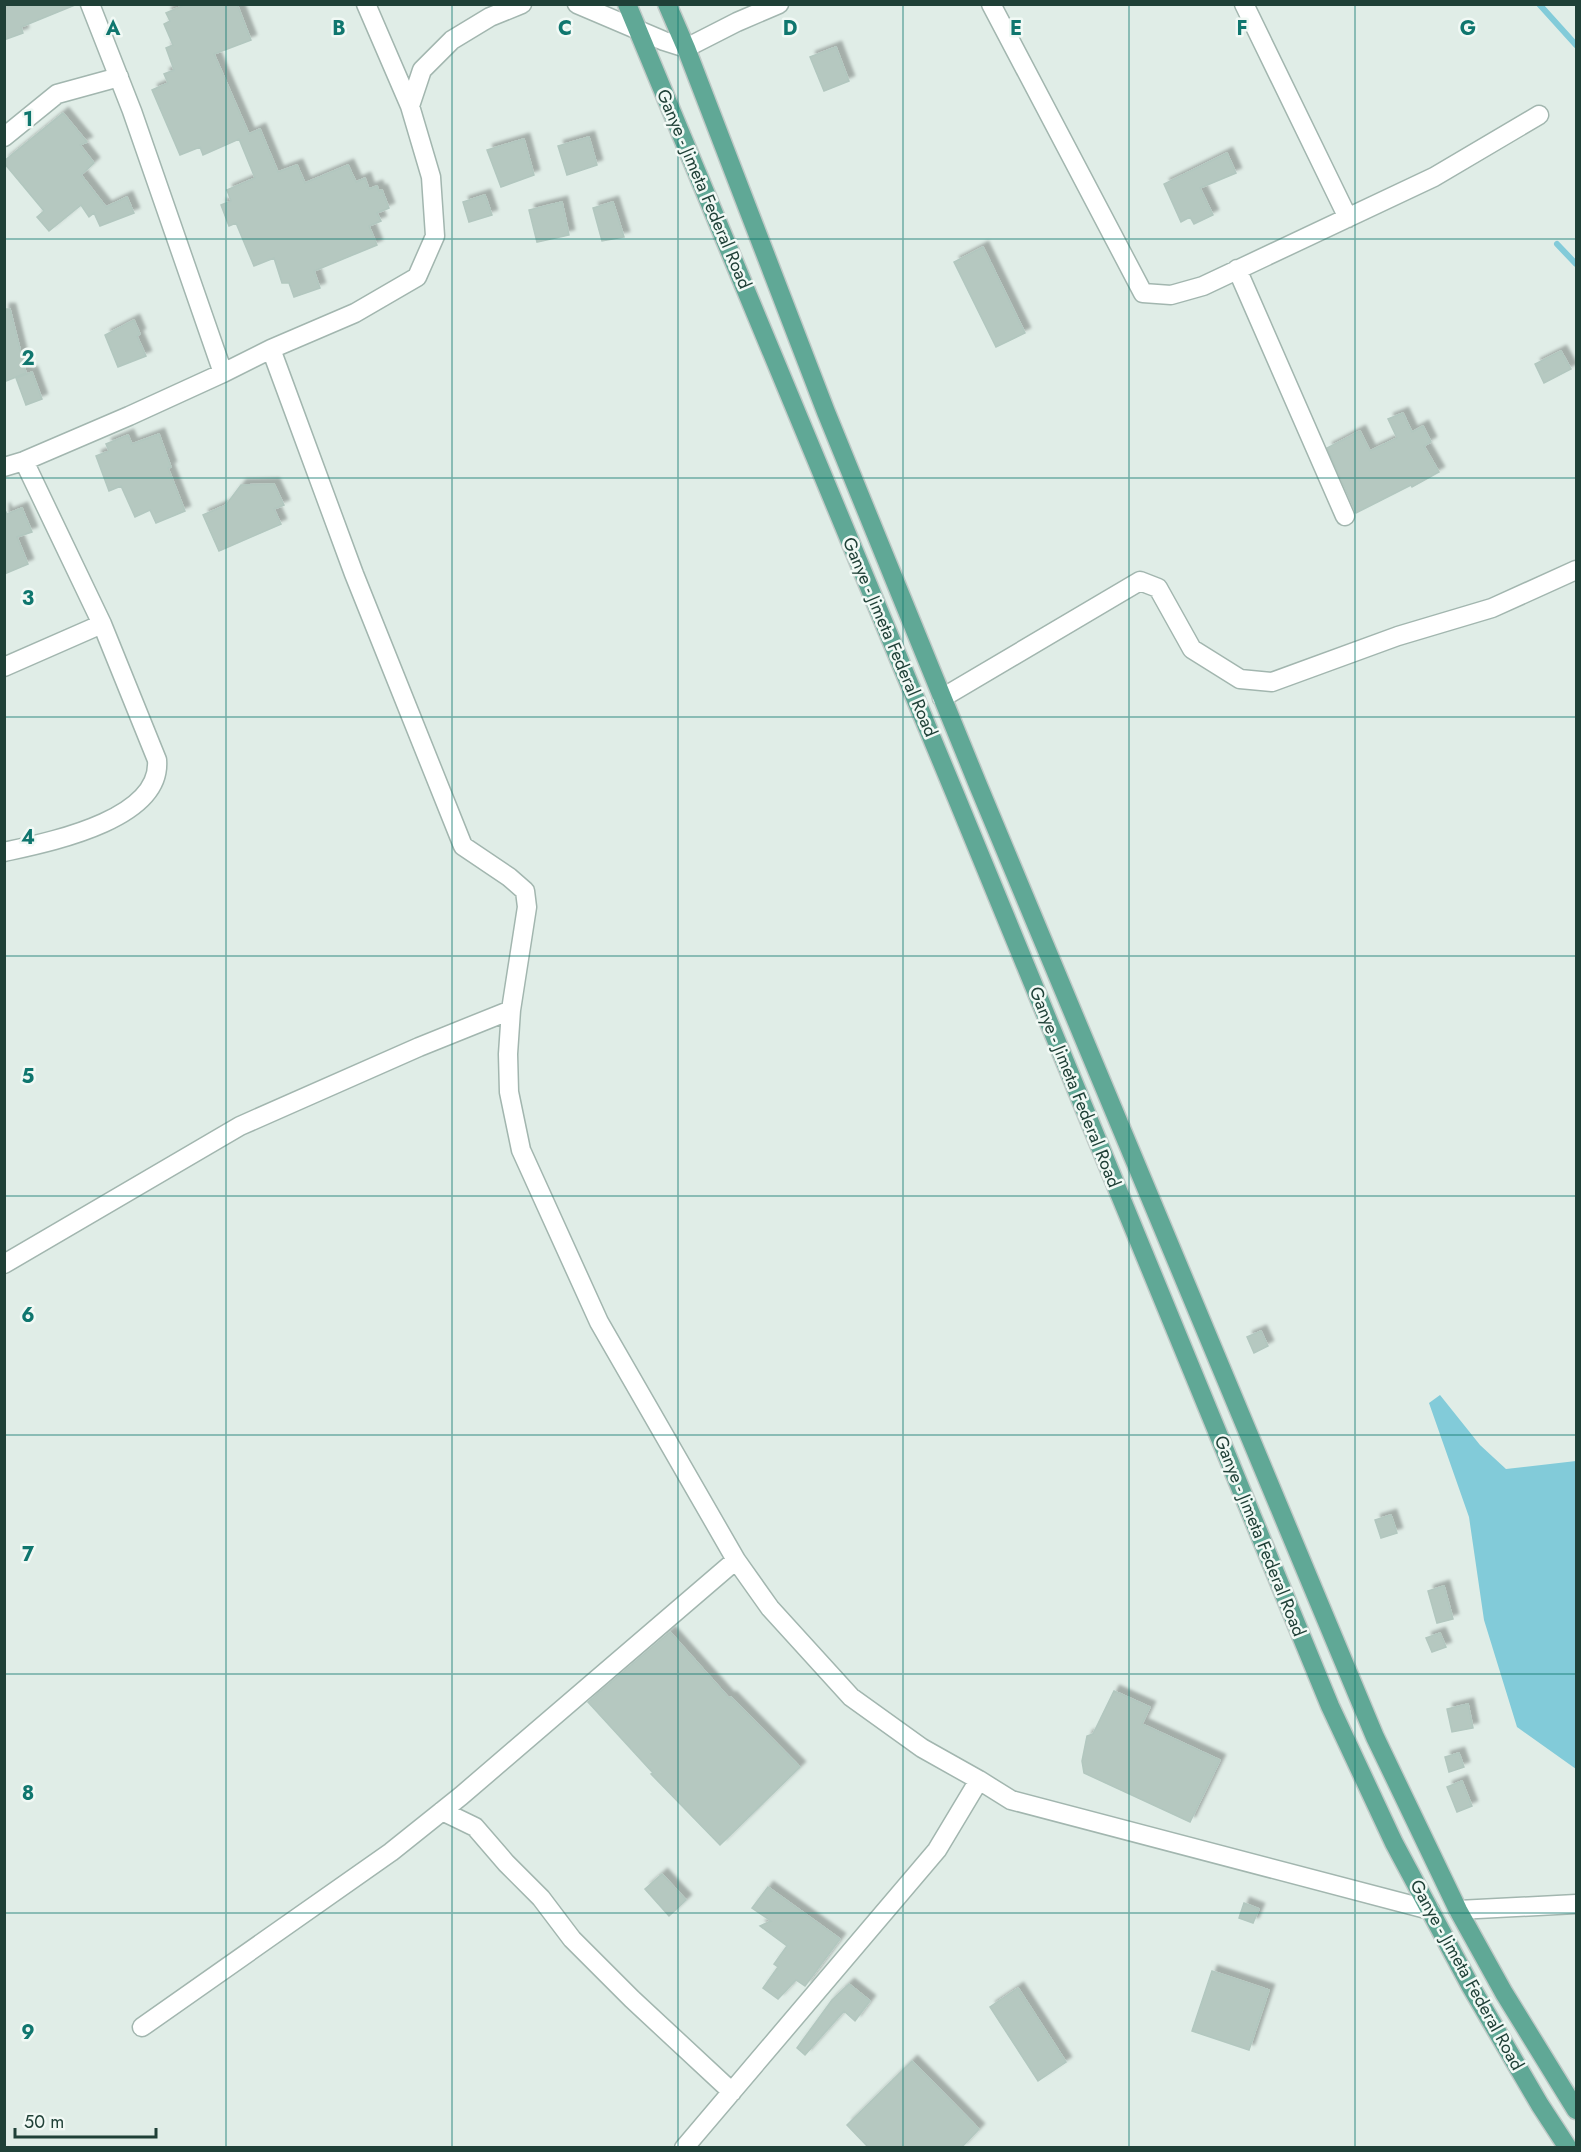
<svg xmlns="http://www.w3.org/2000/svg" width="1581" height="2152" font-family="Jost,sans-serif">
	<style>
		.water { fill: #82cbd9 }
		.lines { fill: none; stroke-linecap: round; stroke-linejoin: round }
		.stream { stroke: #82cbd9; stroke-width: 6 }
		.building { fill: #b5c8c0; stroke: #b2c7bf; stroke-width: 1.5; filter: url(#shadow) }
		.minor-casing { stroke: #a2b6af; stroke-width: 21 }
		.major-casing { stroke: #c0cac7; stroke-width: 21 }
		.minor { stroke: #fff; stroke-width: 18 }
		.major { stroke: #60a896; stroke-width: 18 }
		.grid { fill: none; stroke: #0f766e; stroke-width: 1.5; stroke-opacity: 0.55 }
		.labels { text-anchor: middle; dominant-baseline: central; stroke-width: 5; stroke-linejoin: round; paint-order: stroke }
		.street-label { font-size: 18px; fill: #1f4037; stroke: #f1f9f5 }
		.grid-label { font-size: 20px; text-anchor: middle; font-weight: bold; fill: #0f766e; stroke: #f1f9f5; stroke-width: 5; stroke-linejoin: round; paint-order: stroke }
	</style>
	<defs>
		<filter id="shadow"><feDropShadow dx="5.5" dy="-5.5" stdDeviation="1.5" flood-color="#0004"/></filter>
	</defs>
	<rect width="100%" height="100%" fill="#e0ede7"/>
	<path class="water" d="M 1440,1395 L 1480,1445 L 1506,1469 L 1576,1461 L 1576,1769 L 1517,1727 L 1484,1620 L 1469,1517 L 1429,1403 Z"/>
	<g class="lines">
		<path class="stream" d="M 1539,4 L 1576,45
			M 1557,244 L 1576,264"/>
	</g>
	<path class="building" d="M 4,4 L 75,4 L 75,5 L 21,27 L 23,33 L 4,40 Z
		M 187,4 L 237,4 L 251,40 L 214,54 L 249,134 L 260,129 L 278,172 L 297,165 L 305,183 L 348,165 L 356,182 L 365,178 L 369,189 L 377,186 L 379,191 L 382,190 L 389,208 L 377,213 L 381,221 L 369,226 L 377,245 L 314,271 L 320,288 L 294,297 L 289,283 L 282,283 L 274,258 L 254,266 L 236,223 L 229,226 L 221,205 L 231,201 L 227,190 L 255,178 L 239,139 L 203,155 L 200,147 L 180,155 L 152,90 L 168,83 L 164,74 L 174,70 L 166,48 L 173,45 L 164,24 L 170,21 L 166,13 Z
		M 836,47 L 849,81 L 824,91 L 810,57 Z
		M 63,113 L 87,142 L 80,145 L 94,163 L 81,175 L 106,207 L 127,197 L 134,213 L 100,226 L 94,213 L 89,217 L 81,205 L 49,231 L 37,217 L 44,211 L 4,163 L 4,161 Z
		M 589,137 L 597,165 L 567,175 L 558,146 Z
		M 524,139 L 534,175 L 501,187 L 487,150 Z
		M 1227,153 L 1236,173 L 1200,188 L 1213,215 L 1194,224 L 1190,217 L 1181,222 L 1164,184 Z
		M 485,195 L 492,215 L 469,222 L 463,202 Z
		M 562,202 L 569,235 L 537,242 L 529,210 Z
		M 613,202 L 624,237 L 602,241 L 593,208 Z
		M 983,247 L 1025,333 L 996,347 L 954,262 Z
		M 4,309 L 10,309 L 26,373 L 4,382 Z
		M 134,320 L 140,334 L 137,336 L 146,356 L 118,367 L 105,335 Z
		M 1561,351 L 1571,369 L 1544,383 L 1535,364 Z
		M 32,372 L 42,399 L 26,405 L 16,378 Z
		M 1403,413 L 1412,432 L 1423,426 L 1431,442 L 1424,446 L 1439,472 L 1412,487 L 1411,485 L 1356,513 L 1327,448 L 1360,431 L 1370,451 L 1397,438 L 1388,419 Z
		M 159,434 L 171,467 L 168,468 L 185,511 L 156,523 L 150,510 L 135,517 L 121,486 L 109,491 L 96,456 L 109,451 L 106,444 L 128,435 L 132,444 Z
		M 274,484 L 284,505 L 274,509 L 281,524 L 219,551 L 203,515 L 226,505 L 241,485 Z
		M 4,508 L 7,514 L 22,508 L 32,532 L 17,537 L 28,564 L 4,574 Z
		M 1261,1331 L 1268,1346 L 1254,1353 L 1247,1337 Z
		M 1391,1515 L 1397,1533 L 1381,1538 L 1375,1520 Z
		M 1444,1586 L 1453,1619 L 1437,1623 L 1428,1591 Z
		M 670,1632 L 729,1698 L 731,1697 L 800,1767 L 720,1845 L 651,1774 L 653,1773 L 588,1702 Z
		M 1440,1633 L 1446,1647 L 1432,1652 L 1426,1638 Z
		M 1114,1691 L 1150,1707 L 1142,1724 L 1220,1760 L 1190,1822 L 1084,1773 L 1082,1761 L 1087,1736 L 1093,1734 Z
		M 1468,1704 L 1473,1728 L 1452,1732 L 1447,1709 Z
		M 1459,1753 L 1464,1767 L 1449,1772 L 1445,1757 Z
		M 1462,1781 L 1472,1806 L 1457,1812 L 1447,1787 Z
		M 662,1874 L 686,1900 L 669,1916 L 645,1889 Z
		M 768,1887 L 840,1939 L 805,1986 L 796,1980 L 778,1999 L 763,1988 L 778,1967 L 774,1964 L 787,1946 L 760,1926 L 771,1921 L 752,1908 Z
		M 1244,1903 L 1259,1909 L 1253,1923 L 1239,1918 Z
		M 1212,1971 L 1269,1990 L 1249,2050 L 1192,2031 Z
		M 849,1984 L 870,2001 L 855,2021 L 844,2011 L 805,2055 L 797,2048 L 832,2000 Z
		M 1018,1988 L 1066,2062 L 1038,2081 L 990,2007 Z
		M 912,2061 L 979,2129 L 961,2148 L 869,2148 L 847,2125 Z"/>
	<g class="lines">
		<defs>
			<path id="minor" d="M 90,4 L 132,111 L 223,373
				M 577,4 L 664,41 L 686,48 L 737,22 L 779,4
				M 991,4 L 1143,293 L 1171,295 L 1203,286 L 1434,177 L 1539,115
				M 1244,4 L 1348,218
				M 410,106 L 422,70 L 452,40 L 490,17 L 522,4
				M 4,137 L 57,94 L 119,77
				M 1237,269 L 1345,516
				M 271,349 L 354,574 L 463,846 L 509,877 L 525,891 L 527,907 L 511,1010 L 508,1054 L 509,1092 L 521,1150 L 599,1322 L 736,1560 L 770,1608 L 851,1697 L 922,1748 L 979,1780
				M 4,467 L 24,461 L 129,416 L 223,373 L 271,349 L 355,313 L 417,277 L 435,236 L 431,177 L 410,106 L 366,4
				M 4,667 L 102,624
				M 942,698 L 1140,581 L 1158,588 L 1192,649 L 1240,679 L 1272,682 L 1398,636 L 1492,608 L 1576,570
				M 4,852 C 49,842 162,820 157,760 L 102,624 L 24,461
				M 4,1264 L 240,1126 L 419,1047 L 511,1010
				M 442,1811 L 475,1827 L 506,1863 L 541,1898 L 572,1939 L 632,1999 L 732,2092
				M 1458,1910 L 1576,1904
				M 142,2027 L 391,1852 L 461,1796 L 736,1560
				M 684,2148 L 937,1850 L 979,1780 L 1011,1800 L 1430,1910"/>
			<path id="major" d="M 627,4 L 955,794 L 1330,1706 L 1394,1843 L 1471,1987 L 1540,2105 L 1568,2148
				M 667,4 L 686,48 L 826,412 L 978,785 L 1375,1737 L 1458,1910 L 1504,1993 L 1576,2110"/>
		</defs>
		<use href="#minor" class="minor-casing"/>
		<use href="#major" class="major-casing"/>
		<use href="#minor" class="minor"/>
		<use href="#major" class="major"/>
	</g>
	<path class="grid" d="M 226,4 L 226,2148M 452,4 L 452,2148M 678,4 L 678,2148M 903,4 L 903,2148M 1129,4 L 1129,2148M 1355,4 L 1355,2148M 4,239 L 1576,239M 4,478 L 1576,478M 4,717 L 1576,717M 4,956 L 1576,956M 4,1196 L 1576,1196M 4,1435 L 1576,1435M 4,1674 L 1576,1674M 4,1913 L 1576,1913"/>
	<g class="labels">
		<g class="street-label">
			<text transform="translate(704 189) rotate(67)">Ganye - Jimeta Federal Road</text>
			<text transform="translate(890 637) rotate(67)">Ganye - Jimeta Federal Road</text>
			<text transform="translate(1075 1087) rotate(68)">Ganye - Jimeta Federal Road</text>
			<text transform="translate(1260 1536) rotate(68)">Ganye - Jimeta Federal Road</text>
			<text transform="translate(1467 1975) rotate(61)">Ganye - Jimeta Federal Road</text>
		</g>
	</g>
	<g class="grid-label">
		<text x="113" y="35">A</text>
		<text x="339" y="35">B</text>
		<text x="565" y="35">C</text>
		<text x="790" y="35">D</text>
		<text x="1016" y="35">E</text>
		<text x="1242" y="35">F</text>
		<text x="1468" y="35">G</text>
		<text x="28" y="126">1</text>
		<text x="28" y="365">2</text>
		<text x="28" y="605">3</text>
		<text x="28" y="844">4</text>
		<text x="28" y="1083">5</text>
		<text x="28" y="1322">6</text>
		<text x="28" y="1561">7</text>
		<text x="28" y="1800">8</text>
		<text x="28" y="2039">9</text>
	</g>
	<rect width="1581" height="2152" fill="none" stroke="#1f4037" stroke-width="12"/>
	<path d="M15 2128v9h141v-9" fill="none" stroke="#1f4037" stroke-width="3"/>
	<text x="24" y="2128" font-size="18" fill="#1f4037" stroke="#f1f9f5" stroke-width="4.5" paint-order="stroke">50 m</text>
</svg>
